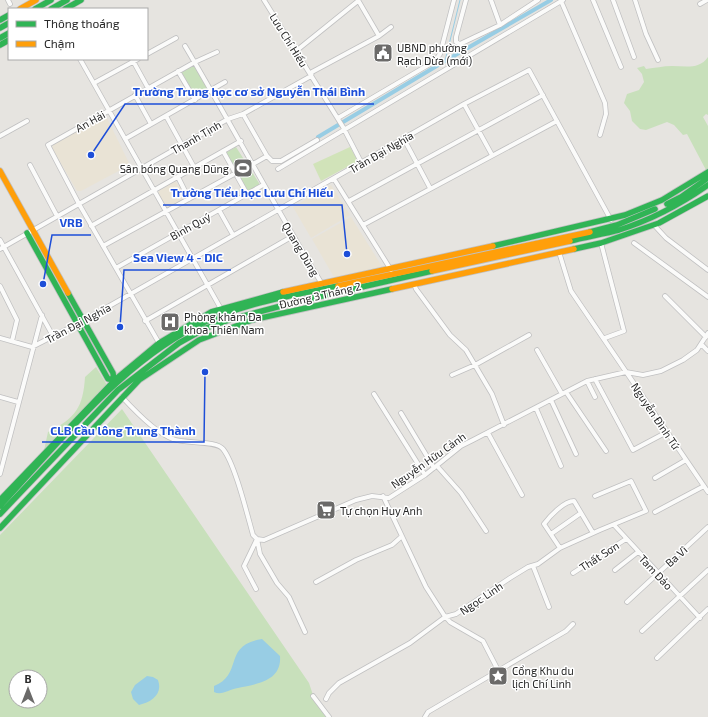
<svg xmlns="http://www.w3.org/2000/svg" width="708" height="717" font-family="'Exo 2',sans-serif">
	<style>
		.education { fill: #e9e3d5 }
		.green { fill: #c8e0bb; fill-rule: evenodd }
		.pitch { fill: #d1e3b9 }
		.water { fill: #98cde4 }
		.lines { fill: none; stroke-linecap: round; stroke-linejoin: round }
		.stream { stroke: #98cde4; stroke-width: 1 }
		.canal { stroke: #98cde4; stroke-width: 4 }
		.street-casing { stroke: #c0c0c1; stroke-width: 5.5 }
		.fast-casing { stroke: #c0c0c1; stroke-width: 7 }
		.slow-casing { stroke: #c0c0c1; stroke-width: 7 }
		.street { stroke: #fbfbfa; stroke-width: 4 }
		.fast { stroke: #30b455; stroke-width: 5.5 }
		.slow { stroke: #ff9f0a; stroke-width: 5.5 }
		.labels { text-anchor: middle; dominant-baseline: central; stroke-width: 3; stroke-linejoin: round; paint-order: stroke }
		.street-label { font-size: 11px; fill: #292929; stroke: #fff }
		.poi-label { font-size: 11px; fill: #292929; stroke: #fff; text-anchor: start }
		.leader { fill: none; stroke: #1d4ed8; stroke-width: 1.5 }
		.callout-dot { fill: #1d4ed8; stroke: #fff; stroke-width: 1.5 }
		.callout-label { font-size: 12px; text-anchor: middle; font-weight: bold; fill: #1d4ed8; stroke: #fff; stroke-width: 3; stroke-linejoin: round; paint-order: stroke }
	</style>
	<rect width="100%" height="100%" fill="#e6e4e0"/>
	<path class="education" d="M 103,117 L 107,118 L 129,163 L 128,166 L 81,191 L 77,191 L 52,148 L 53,145 Z
		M 175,181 L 177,183 L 185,195 L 184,199 L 169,207 L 164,205 L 158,194 L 159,191 Z
		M 331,185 L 350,215 L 311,238 L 293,207 Z
		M 351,217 L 383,268 L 335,279 L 312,239 Z"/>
	<path class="green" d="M 708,57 L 708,115 L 706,114 L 703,117 L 708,126 L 708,169 L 706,170 L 687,134 L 683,135 L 674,125 L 667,122 L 646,130 L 640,129 L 632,121 L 630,111 L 624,103 L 627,94 L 639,90 L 644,82 L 642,74 L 637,68 L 644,66 L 646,69 C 655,68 663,66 672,66 C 685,66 699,70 708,57 Z
		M 193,64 L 208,87 L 207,91 L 195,96 L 181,71 Z
		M 236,147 L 259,183 L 259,186 L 250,191 L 247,190 L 227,155 L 227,152 Z
		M 96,367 L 107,385 L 43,455 L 48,432 C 76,418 83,407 85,377 Z
		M 122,409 L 309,683 L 313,695 L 328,717 L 0,717 L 0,535 ZM 16,677 L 40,677 L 40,701 L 16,701 Z"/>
	<path class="pitch" d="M 350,147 L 358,161 L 321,181 L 313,164 Z"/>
	<path class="water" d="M 262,639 L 280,656 C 282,681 257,684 238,688 C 229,689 222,696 214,692 L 214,686 C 244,674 222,645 262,639 Z
		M 147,676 L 153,677 L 158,680 C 163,694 152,702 139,705 L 133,699 L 131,692 L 135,685 Z"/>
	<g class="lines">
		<path class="stream" d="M 445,61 L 460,0"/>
		<path class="canal" d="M 318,137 L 445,61 L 551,0"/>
		<defs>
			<path id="street" d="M 8,0 L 10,4
				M 264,0 L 343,127 L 361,162
				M 358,0 L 379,36
				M 466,0 L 456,37 L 456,42 L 460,44 L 500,25 L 538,0
				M 491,0 L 500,25
				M 593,0 L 621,67
				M 613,0 L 634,57
				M 635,0 L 646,34 L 658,60
				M 561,1 L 605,103 L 606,114 L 600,135
				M 700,4 L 707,0
				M 185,46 C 232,125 274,206 322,284
				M 296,51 L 358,1
				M 147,54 L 176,38
				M 80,59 L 221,309
				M 132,59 L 148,88
				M 178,71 L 195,100
				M 94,83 L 138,59
				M 135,95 L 151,124
				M 464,104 L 492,155
				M 243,114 L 267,156 L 272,161 L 281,161 L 317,140
				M 166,116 L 194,167
				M 338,118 L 435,61 L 440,54 L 454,0
				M 0,136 L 27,121
				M 125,139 L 225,82
				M 404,139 L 430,188
				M 223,151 L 247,194
				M 253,164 L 267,156
				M 30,165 L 57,216
				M 278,169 L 563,0
				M 178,177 L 189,199
				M 334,179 L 391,270
				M 349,201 L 543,95
				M 219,210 L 233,235
				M 363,225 L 557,121
				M 654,225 L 666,238 L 708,270
				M 91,226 L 241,141
				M 0,240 L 53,336
				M 601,243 L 624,331 L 605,338
				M 634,243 L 708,297
				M 103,246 L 236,173
				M 0,249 L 228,119 L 243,114 L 311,76 L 312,72 L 379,36 L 391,27
				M 559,252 L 571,291 L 708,492
				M 116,268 L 263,185
				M 414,284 L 416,289 L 450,335 L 466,350 L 492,394 L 504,425
				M 0,286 L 17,320 L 12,341
				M 665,296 L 706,337
				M 145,321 L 293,236
				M 0,338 L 32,347 L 83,321 L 464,104 L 529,70 L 611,220
				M 159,343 L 79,204 L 48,145 L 195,62 L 217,52
				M 701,344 L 708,351
				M 537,350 L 562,394
				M 452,375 L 475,365 L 529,335
				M 595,379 L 633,450 L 667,432
				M 587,381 L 595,397
				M 566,392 L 606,451
				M 374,394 L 425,475
				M 0,397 L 18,402
				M 122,397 C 134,410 157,434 173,439 C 185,444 216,440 223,449 C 235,464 247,514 253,535 L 257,539 L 264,540 L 356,500 L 372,496 L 389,498 L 425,475 L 461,446 L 473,440 L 587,381 L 626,372 L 643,375 L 661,371 L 683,360 L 697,350 L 708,333
				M 551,400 L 576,454
				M 536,408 L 561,466
				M 401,413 L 434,468
				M 488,433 L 522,495
				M 437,466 L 461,493 L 486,531
				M 0,474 L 42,315
				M 655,478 L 686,460
				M 383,496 L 426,587 L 444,615 L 450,622 L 483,641 L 499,672
				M 655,512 L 704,486
				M 614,525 L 700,618
				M 551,534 L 581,513
				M 560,548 L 544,524 C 550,516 564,501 574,501 L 593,533
				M 533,566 L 549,607
				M 615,570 L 638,552
				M 573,573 L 626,539
				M 316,582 L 356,560 L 392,545 L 401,537
				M 256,589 L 244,566 L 257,539 L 260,554 L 277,583 L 289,597 L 305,632
				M 627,602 L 708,527
				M 642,631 L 708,570
				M 657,658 L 708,609
				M 313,696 L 329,717
				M 326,699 L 329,693 L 339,683 L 410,643 L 445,617 L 456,614 L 510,578 L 528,567 L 538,564 L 560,548 L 600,530 L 646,511 L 631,481 L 595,496
				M 425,717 L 428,712 L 566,631 L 573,624"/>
			<path id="fast" d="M 35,9 L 51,0
				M 51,9 L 67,0
				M 65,9 L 81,0
				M 0,20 L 9,15
				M 0,28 L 9,23
				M 0,38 L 9,33
				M 0,45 L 9,40
				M 667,204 L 681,197 L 708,178
				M 590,232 L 617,225 L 655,209
				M 27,233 L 108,379 L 113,379
				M 570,241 C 586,237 603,234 619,230 C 651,220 681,204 708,185
				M 493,246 L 625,215 L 662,200 L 708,172
				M 574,249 L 601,243 L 659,223 L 708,196
				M 68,293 L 113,373 L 114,381
				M 0,500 L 117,378 L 159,343 L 211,312 L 283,292
				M 0,506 C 56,446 119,366 193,328 C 238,304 290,296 338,286
				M 0,514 L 118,390 L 179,343 L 206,328 L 232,319 L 300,301 L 432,271
				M 0,528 L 139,380 L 199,340 L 252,320 L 392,289"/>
			<path id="slow" d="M 20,9 L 36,0
				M 0,171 L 68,293
				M 432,271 L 570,241
				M 338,286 L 590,232
				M 392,289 L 574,249
				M 283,292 L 493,246"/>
		</defs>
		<use href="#street" class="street-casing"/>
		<use href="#fast" class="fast-casing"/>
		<use href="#slow" class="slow-casing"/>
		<use href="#street" class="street"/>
		<use href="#fast" class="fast"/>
		<use href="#slow" class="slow"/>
	</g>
	<defs>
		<symbol id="civic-square" viewBox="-11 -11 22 22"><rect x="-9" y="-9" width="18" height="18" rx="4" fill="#6b6a69" stroke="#fff"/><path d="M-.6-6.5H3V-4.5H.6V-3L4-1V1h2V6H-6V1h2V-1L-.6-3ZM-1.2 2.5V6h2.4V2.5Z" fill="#fff"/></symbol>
		<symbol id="stadium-square" viewBox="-11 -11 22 22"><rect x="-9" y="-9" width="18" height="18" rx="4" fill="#6b6a69" stroke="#fff"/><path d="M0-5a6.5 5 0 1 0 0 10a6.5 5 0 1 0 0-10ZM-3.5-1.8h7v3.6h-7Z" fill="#fff"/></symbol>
		<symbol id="hospital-square" viewBox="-11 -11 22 22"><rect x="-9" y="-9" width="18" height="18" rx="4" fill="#6b6a69" stroke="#fff"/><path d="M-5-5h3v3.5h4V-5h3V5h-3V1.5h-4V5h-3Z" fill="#fff"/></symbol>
		<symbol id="supermarket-square" viewBox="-11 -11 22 22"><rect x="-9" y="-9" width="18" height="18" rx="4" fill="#6b6a69" stroke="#fff"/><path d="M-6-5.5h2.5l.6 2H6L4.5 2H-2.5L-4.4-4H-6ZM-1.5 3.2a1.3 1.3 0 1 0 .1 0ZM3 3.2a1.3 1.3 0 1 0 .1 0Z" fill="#fff"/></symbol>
		<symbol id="sight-square" viewBox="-11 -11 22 22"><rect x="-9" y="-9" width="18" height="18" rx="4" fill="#6b6a69" stroke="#fff"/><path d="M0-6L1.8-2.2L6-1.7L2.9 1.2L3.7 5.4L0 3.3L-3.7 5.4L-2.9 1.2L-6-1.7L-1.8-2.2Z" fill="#fff"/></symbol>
	</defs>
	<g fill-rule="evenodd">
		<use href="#civic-square" x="372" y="42" width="22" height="22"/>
		<use href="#stadium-square" x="232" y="157" width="22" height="22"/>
		<use href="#hospital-square" x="159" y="311" width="22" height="22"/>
		<use href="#supermarket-square" x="315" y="499" width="22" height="22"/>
		<use href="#sight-square" x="487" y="665" width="22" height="22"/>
	</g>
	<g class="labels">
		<g class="street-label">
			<text transform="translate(289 40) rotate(58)">Lưu Chí Hiếu</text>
			<text transform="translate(90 121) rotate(-29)">An Hải</text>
			<text transform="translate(196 137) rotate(-30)">Thanh Tịnh</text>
			<text transform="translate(381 152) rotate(-30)">Trần Đại Nghĩa</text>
			<text transform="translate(190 226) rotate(-29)">Bình Quý</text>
			<text transform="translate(301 249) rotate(59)">Quang Dũng</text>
			<text transform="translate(320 295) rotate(-13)">Đường 3 Tháng 2</text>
			<text transform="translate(78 323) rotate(-28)">Trần Đại Nghĩa</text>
			<text transform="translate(656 416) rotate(56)">Nguyễn Đình Tứ</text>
			<text transform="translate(428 460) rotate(-35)">Nguyễn Hữu Cảnh</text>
			<text transform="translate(599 556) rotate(-33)">Thất Sơn</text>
			<text transform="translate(676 556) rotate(-42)">Ba Vì</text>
			<text transform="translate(656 572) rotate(47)">Tam Đảo</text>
			<text transform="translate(481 598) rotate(-34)">Ngọc Linh</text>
		</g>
		<g class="poi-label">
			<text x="397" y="47">UBND phường<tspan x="397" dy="13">Rạch Dừa (mới)</tspan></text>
			<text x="229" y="168" text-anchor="end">Sân bóng Quang Dũng</text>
			<text x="184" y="316">Phòng khám Đa<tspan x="184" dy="13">khoa Thiên Nam</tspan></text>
			<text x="340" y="510">Tự chọn Huy Anh</text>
			<text x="512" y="670">Cổng Khu du<tspan x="512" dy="13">lịch Chí Linh</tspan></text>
		</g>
	</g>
	<path class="leader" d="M91 155L125 104H374M347 254L342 205H163M43 284L52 235H91M120 327L124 270H231M205 372L204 442H42"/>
	<g class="callout-dot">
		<circle cx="91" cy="155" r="4"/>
		<circle cx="347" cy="254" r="4"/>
		<circle cx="43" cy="284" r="4"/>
		<circle cx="120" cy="327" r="4"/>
		<circle cx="205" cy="372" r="4"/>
	</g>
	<g class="callout-label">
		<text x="249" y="96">Trường Trung học cơ sở Nguyễn Thái Bình</text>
		<text x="252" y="197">Trường Tiểu học Lưu Chí Hiếu</text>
		<text x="71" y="227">VRB</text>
		<text x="178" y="262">Sea View 4 - DIC</text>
		<text x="123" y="435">CLB Cầu lông Trung Thành</text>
	</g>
	<rect x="8" y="8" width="140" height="52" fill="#ffffff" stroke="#a9a9a9"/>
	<rect x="16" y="21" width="20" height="6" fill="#30b455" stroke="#a9a9a9"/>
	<text x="44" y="28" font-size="12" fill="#292929">Thông thoáng</text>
	<rect x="16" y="41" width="20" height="6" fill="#ff9f0a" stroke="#a9a9a9"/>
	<text x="44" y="48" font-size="12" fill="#292929">Chậm</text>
	<g transform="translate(28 689)"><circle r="19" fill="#ffffff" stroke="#a9a9a9"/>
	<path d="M0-3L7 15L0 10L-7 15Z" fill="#6b6a69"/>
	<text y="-6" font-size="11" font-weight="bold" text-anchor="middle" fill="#292929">B</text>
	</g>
</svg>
